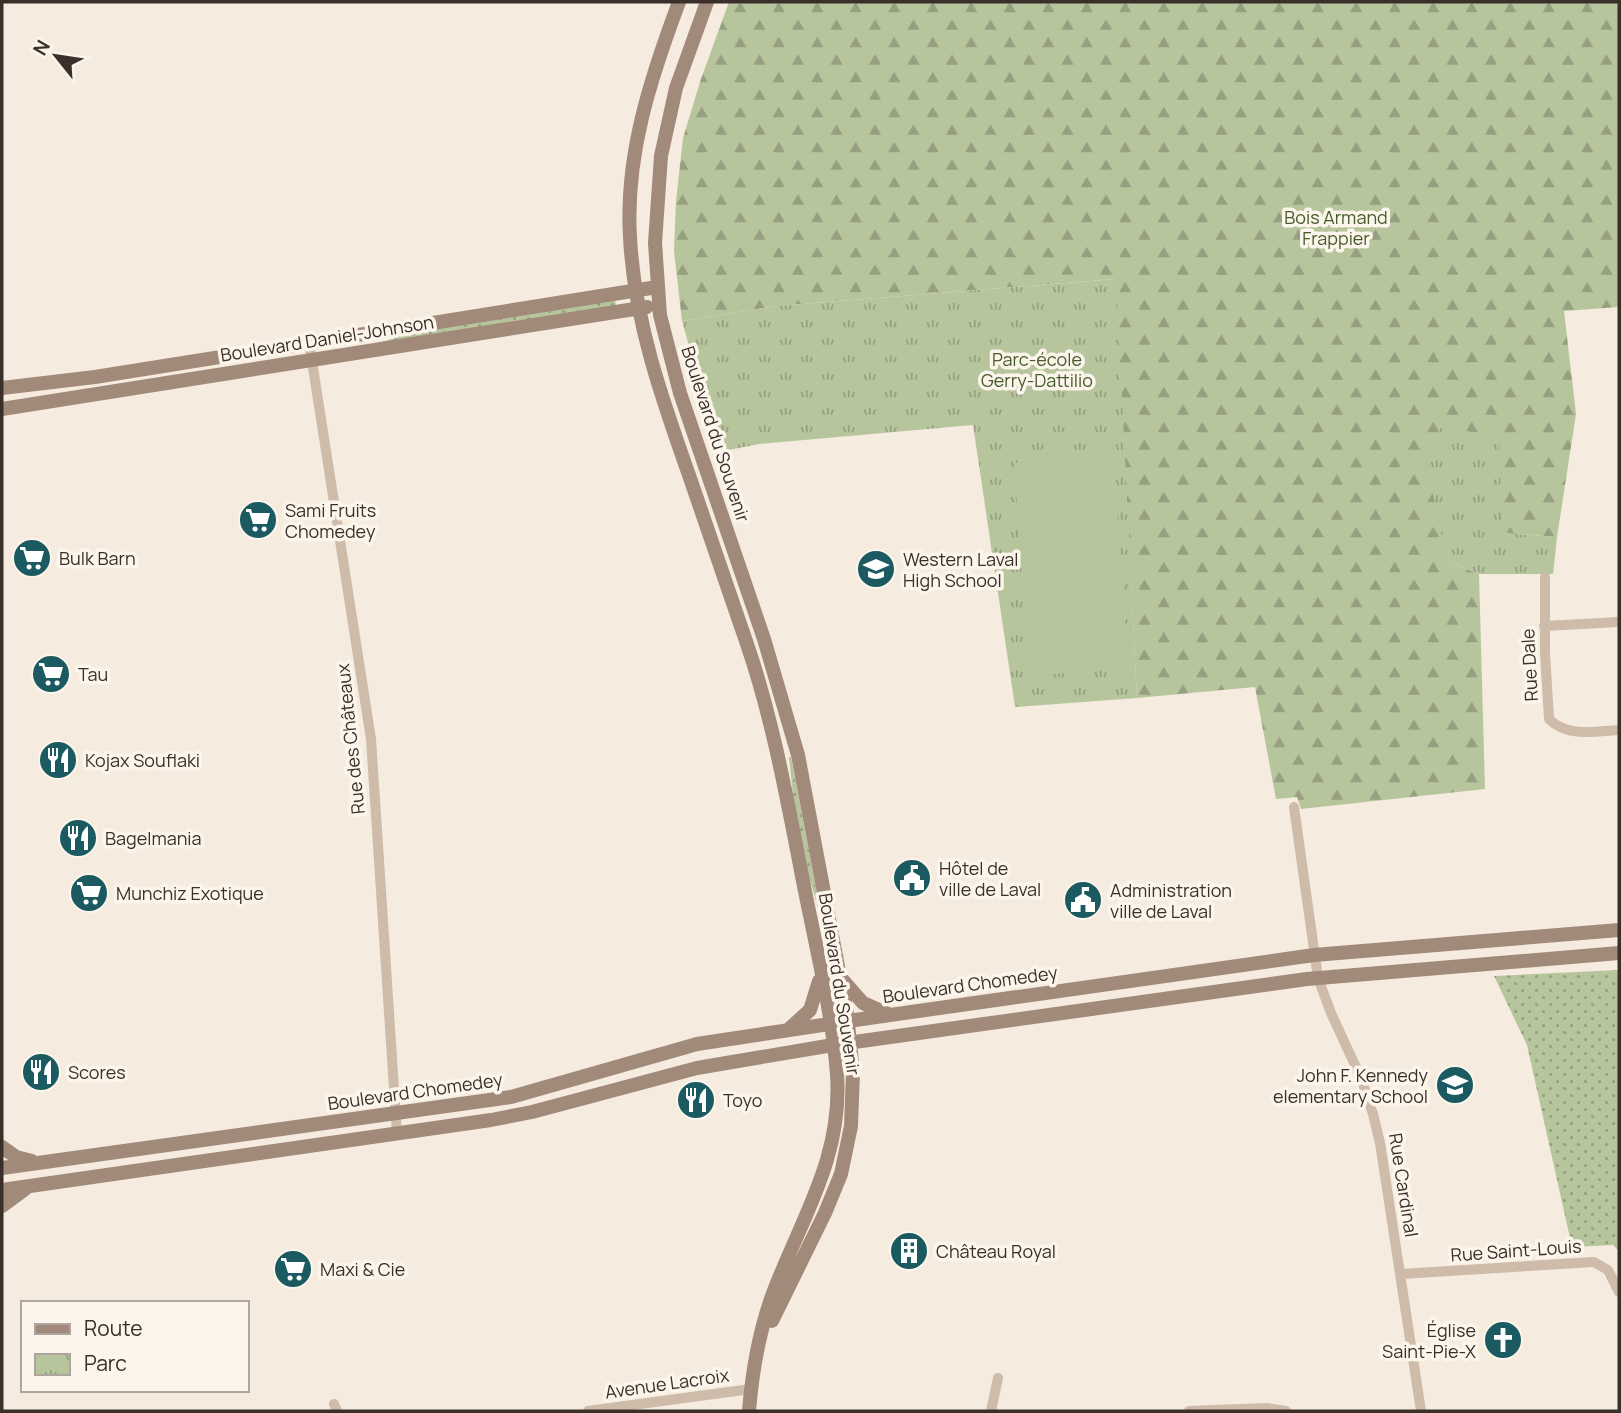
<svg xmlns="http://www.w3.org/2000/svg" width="1621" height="1413" font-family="Manrope,sans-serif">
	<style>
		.grass { fill: url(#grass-dots) }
		.forest { fill: url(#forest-firs) }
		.park { fill: url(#park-tufts) }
		.pitch { fill: #b7c59d }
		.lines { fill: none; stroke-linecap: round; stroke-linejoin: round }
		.street { stroke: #cebba9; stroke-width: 10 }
		.secondary { stroke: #a28a7a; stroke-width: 14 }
		.labels { text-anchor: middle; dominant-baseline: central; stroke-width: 7; stroke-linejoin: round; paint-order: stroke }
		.park-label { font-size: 18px; fill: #485b2b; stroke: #fbf5ec }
		.street-label { font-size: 18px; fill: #3b2f29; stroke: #fbf5ec }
		.poi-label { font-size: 18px; fill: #3b2f29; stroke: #fbf5ec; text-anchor: start }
	</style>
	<defs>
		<pattern id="grass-dots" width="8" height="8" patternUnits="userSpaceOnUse" patternTransform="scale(1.75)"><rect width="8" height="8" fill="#b7c59d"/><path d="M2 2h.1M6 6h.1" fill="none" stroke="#96a080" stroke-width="1.8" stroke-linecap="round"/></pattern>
		<pattern id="forest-firs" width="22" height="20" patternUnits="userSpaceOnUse" patternTransform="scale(1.75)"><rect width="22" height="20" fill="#b7c59d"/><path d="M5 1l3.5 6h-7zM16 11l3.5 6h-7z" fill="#96a080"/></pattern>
		<pattern id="park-tufts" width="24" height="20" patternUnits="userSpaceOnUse" patternTransform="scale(1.75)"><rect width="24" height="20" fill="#b7c59d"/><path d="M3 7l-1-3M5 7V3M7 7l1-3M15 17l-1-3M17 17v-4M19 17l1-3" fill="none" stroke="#96a080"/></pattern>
	</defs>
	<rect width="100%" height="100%" fill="#f5ebdf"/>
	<path class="grass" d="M 615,299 L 616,306 L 375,344 L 418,331 Z
		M 789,757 L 791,757 L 823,924 L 806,867 L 794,805 Z
		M 1619,970 L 1619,1251 L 1613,1245 L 1572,1247 L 1527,1045 L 1494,976 Z"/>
	<path class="forest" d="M 729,2 L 1619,2 L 1619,307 L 1564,311 L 1576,414 L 1557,537 L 1502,533 L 1447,561 L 1479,574 L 1485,789 L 1301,809 L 1297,797 L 1276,799 L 1255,687 L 1137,698 L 1115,279 L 777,306 L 682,321 L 674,251 L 676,201 L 683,138 L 701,79 Z"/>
	<path class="park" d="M 1116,279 L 1137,698 L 1015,707 L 973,425 L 759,444 L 719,452 L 682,321 L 777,306 Z
		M 1440,428 L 1499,435 L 1502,533 L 1557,537 L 1553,574 L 1479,574 L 1447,561 L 1428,470 L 1429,447 Z"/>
	<path class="pitch" d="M 1113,456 L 1129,668 L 1029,676 L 1014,463 Z"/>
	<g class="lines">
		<path class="street" d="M 309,342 L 371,739 L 397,1134
			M 1545,577 L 1545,653 L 1549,719 C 1569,738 1594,731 1619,730
			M 1544,626 L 1619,622
			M 1294,807 L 1318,978 L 1331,1013 L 1361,1078 L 1373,1114 L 1380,1143 L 1421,1411
			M 1401,1274 L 1594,1262 L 1608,1270 L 1619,1292
			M 334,1404 L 337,1411
			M 588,1411 L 751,1389
			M 991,1411 L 998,1378
			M 1189,1411 L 1267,1408 L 1286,1411"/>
		<path class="secondary" d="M 679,2 C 651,77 625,155 630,237 C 634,320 662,399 690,478 C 709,533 728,588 747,644 C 774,723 788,805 804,886 C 816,948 832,1011 837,1074 C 843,1159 800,1220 772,1296 C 759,1332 752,1374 749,1411
			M 707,2 L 676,88 L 661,156 L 655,243 L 660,315 L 680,393 L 764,639 L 798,755 L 847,1014 L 853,1072 L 851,1126 L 841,1174 L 825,1213 L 772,1321
			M 2,388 L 95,377 L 657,287
			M 2,409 L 647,307
			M 841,978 L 863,1003 L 888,1014
			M 788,1030 L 810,1010 L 819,981
			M 2,1147 L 16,1157 L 32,1161
			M 2,1168 L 511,1097 L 697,1044 L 862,1019 L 1314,955 L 1619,930
			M 2,1190 L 491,1120 L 532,1112 L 697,1068 L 833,1045 L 1307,979 L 1619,953
			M 2,1206 L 25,1189"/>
	</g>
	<defs>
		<symbol id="supermarket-disc" viewBox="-11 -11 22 22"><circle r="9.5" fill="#1b5a60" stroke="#fbf5ec"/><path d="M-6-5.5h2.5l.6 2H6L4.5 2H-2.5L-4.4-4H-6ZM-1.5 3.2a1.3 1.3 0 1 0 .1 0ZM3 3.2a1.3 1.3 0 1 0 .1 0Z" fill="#fff"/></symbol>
		<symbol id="school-disc" viewBox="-11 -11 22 22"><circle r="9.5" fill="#1b5a60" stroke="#fbf5ec"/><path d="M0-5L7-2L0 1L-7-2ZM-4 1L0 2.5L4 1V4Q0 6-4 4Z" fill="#fff"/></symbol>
		<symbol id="restaurant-disc" viewBox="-11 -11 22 22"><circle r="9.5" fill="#1b5a60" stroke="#fbf5ec"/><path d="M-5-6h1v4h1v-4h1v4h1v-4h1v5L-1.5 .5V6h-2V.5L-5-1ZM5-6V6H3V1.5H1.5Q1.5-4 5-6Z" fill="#fff"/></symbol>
		<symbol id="civic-disc" viewBox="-11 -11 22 22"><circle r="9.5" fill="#1b5a60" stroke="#fbf5ec"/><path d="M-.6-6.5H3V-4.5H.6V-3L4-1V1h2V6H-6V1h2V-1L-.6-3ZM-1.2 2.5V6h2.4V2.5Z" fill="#fff"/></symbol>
		<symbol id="building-disc" viewBox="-11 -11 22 22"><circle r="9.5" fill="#1b5a60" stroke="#fbf5ec"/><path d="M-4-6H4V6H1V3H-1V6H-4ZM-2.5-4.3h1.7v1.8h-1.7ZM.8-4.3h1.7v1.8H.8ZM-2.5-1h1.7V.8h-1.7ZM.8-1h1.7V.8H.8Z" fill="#fff"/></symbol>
		<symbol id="church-disc" viewBox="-11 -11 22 22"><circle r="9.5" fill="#1b5a60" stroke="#fbf5ec"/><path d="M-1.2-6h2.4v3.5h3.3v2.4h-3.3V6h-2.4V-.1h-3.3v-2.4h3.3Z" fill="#fff"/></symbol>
	</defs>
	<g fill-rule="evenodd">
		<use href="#supermarket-disc" x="236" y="498" width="44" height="44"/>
		<use href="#supermarket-disc" x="10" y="536" width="44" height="44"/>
		<use href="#school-disc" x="854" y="547" width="44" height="44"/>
		<use href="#supermarket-disc" x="29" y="652" width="44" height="44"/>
		<use href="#restaurant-disc" x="36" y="738" width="44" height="44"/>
		<use href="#restaurant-disc" x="56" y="816" width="44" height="44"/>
		<use href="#civic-disc" x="890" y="856" width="44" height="44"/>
		<use href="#supermarket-disc" x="67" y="871" width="44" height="44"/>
		<use href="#civic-disc" x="1061" y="878" width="44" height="44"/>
		<use href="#restaurant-disc" x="19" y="1050" width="44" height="44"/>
		<use href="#school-disc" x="1433" y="1063" width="44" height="44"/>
		<use href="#restaurant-disc" x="674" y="1078" width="44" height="44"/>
		<use href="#building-disc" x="887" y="1229" width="44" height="44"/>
		<use href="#supermarket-disc" x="271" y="1247" width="44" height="44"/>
		<use href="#church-disc" x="1481" y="1318" width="44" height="44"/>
	</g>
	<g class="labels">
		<g class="park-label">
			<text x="1336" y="217">Bois Armand<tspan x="1336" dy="21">Frappier</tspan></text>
			<text x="1037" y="359">Parc-école<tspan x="1037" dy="21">Gerry-Dattilio</tspan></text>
		</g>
		<g class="street-label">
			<text transform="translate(327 338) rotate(-9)">Boulevard Daniel-Johnson</text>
			<text transform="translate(716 434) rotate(72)">Boulevard du Souvenir</text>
			<text transform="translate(1529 665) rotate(-93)">Rue Dale</text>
			<text transform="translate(350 739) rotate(-96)">Rue des Châteaux</text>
			<text transform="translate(840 984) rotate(81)">Boulevard du Souvenir</text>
			<text transform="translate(970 984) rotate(-8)">Boulevard Chomedey</text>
			<text transform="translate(415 1091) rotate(-8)">Boulevard Chomedey</text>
			<text transform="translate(1404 1185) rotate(81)">Rue Cardinal</text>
			<text transform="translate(1516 1250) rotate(-4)">Rue Saint-Louis</text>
			<text transform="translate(667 1383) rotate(-8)">Avenue Lacroix</text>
		</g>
		<g class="poi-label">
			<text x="285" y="510">Sami Fruits<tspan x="285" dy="21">Chomedey</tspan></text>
			<text x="59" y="558">Bulk Barn</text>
			<text x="903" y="559">Western Laval<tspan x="903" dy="21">High School</tspan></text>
			<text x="78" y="674">Tau</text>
			<text x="85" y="760">Kojax Souflaki</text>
			<text x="105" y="838">Bagelmania</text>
			<text x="939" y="868">Hôtel de<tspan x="939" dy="21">ville de Laval</tspan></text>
			<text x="1110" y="890">Administration<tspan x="1110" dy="21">ville de Laval</tspan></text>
			<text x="116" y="893">Munchiz Exotique</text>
			<text x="68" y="1072">Scores</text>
			<text x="1428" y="1075" text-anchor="end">John F. Kennedy<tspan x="1428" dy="21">elementary School</tspan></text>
			<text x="723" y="1100">Toyo</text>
			<text x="936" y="1251">Château Royal</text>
			<text x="320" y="1269">Maxi &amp; Cie</text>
			<text x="1476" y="1330" text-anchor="end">Église<tspan x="1476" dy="21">Saint-Pie-X</tspan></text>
		</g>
	</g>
	<rect width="1621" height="1413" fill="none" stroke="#3b2f29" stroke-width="7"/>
	<rect x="21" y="1301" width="228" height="91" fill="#fbf5ec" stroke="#aea69e" stroke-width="2"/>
	<rect x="35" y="1324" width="35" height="10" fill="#a28a7a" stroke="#aea69e" stroke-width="2"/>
	<text x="84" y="1336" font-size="21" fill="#3b2f29">Route</text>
	<rect x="35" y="1354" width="35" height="21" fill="url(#park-tufts)" stroke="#aea69e" stroke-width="2"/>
	<text x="84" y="1371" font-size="21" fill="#3b2f29">Parc</text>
	<g transform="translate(56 56) rotate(300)" stroke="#fbf5ec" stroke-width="5" paint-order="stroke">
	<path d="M0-5L12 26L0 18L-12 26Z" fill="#3b2f29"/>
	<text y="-10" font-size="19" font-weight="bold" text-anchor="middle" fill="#3b2f29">N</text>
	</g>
</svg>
